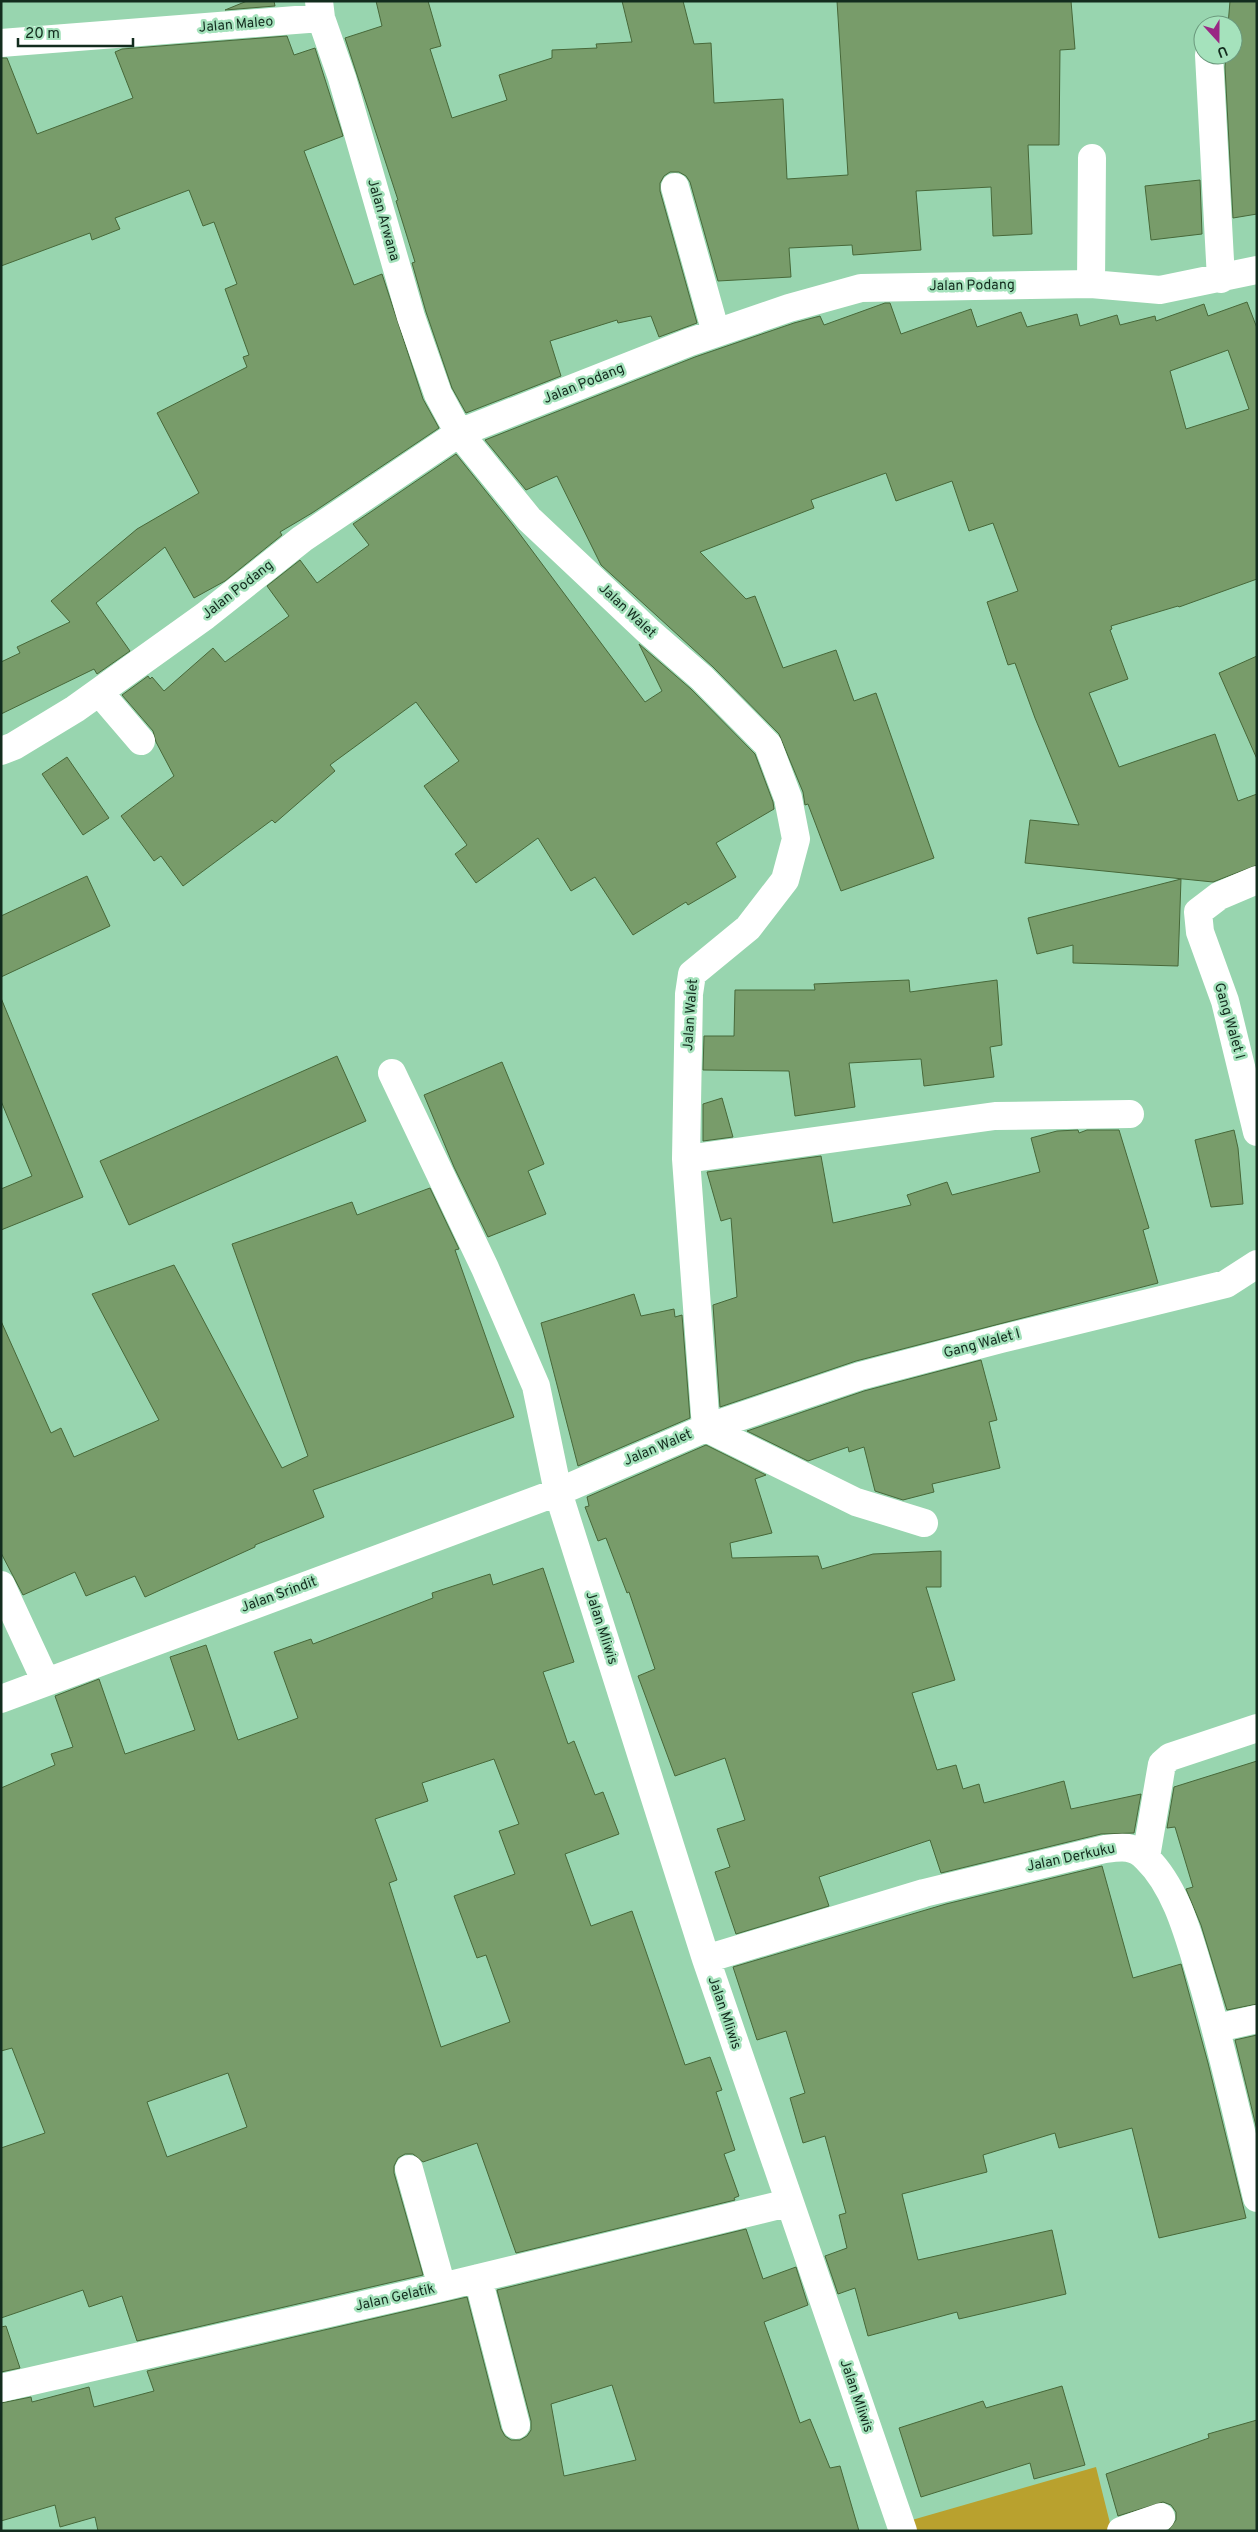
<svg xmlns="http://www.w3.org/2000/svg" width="1258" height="2532" font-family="Overpass,sans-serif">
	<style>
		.green { fill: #b9a12e }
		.building { fill: #789c6a; stroke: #476839; fill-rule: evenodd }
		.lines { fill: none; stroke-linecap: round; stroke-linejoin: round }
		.minor { stroke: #fff; stroke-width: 28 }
		.labels { text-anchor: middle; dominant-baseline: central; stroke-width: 5; stroke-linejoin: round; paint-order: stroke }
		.street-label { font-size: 14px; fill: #132c1e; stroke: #a5e2bc }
	</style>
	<rect width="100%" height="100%" fill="#98d5af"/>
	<path class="green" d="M 1096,2467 L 1112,2531 L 908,2531 L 905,2522 Z"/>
	<path class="building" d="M 247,1 L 274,1 L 275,6 L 225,10 Z
		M 376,1 L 428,1 L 441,46 L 430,49 L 452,118 L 507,100 L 499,75 L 552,58 L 552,50 L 597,48 L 596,44 L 632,42 L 622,1 L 683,1 L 694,44 L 711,43 L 714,103 L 783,99 L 787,179 L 848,175 L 837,1 L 1071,1 L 1075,49 L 1060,50 L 1059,145 L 1028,145 L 1032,234 L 993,236 L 991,187 L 916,191 L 921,250 L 853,255 L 852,245 L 789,248 L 791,277 L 718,281 L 690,182 L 686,176 L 679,172 L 670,172 L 664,176 L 660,183 L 660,191 L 697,323 L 659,337 L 651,316 L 618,323 L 617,320 L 550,341 L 561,376 L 466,413 L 452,388 L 426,312 L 412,263 L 415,262 L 396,201 L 398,200 L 345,38 L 382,26 Z
		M 1230,1 L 1257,1 L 1257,214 L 1233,218 L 1225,67 L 1226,55 L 1233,55 L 1233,25 L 1228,25 Z
		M 287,36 L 294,55 L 315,48 L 343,136 L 304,151 L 354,285 L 382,274 L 423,399 L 439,428 L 312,513 L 280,532 L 282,535 L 225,581 L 194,598 L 165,547 L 96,603 L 130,651 L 97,674 L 94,669 L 1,714 L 1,662 L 20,653 L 17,647 L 70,622 L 51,601 L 137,529 L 199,493 L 157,413 L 247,367 L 243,357 L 249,355 L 225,289 L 237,284 L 214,222 L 203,226 L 189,190 L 115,218 L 120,229 L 92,240 L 90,233 L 1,266 L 1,58 L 7,58 L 37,134 L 133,98 L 115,52 L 122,49 Z
		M 1200,180 L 1202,234 L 1151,240 L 1145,186 Z
		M 1247,302 L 1257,328 L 1257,579 L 1179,607 L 1178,606 L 1111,626 L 1112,629 L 1110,630 L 1128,679 L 1089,693 L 1119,767 L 1215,734 L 1238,801 L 1257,794 L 1257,865 L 1213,882 L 1025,863 L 1030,820 L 1079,825 L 1035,718 L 1015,663 L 1008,665 L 987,602 L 1018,591 L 993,523 L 969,531 L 952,481 L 896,501 L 886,473 L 811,500 L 814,508 L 700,552 L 746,599 L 755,596 L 783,668 L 836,650 L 854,701 L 876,693 L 934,858 L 841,891 L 808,804 L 805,805 L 803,792 L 779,734 L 713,667 L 601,565 L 557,476 L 526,490 L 485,440 L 695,357 L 794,323 L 820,316 L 824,325 L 885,303 L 890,303 L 901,334 L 971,309 L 977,327 L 1021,312 L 1027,327 L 1077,314 L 1080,326 L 1117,315 L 1120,325 L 1155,316 L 1156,321 L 1204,304 L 1208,316 ZM 1228,350 L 1249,409 L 1186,429 L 1170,371 Z
		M 456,454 L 513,525 L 645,702 L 662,691 L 639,644 L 691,689 L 755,754 L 773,802 L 774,809 L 716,843 L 736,877 L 688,905 L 686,902 L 633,935 L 595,877 L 571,891 L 538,838 L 476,883 L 455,854 L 467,845 L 424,786 L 459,761 L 416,702 L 330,765 L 335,771 L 275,823 L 272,820 L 183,886 L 161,856 L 154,861 L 121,816 L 174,776 L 156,742 L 153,731 L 122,695 L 148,676 L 150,679 L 152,677 L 164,691 L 213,648 L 225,662 L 289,616 L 267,586 L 300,560 L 317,583 L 369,545 L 353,524 Z
		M 1257,656 L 1257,759 L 1219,673 Z
		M 67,757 L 109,818 L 83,835 L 42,774 Z
		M 87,876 L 110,926 L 1,977 L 1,916 Z
		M 1181,879 L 1178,966 L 1073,963 L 1073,945 L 1037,954 L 1028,918 Z
		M 909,980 L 910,992 L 997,980 L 1002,1045 L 990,1047 L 994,1077 L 924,1086 L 921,1059 L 849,1063 L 855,1107 L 795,1116 L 789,1071 L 703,1070 L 704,1036 L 734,1036 L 735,990 L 815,990 L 814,984 Z
		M 1,998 L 83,1197 L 1,1230 L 1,1189 L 32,1176 L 1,1101 Z
		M 337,1056 L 366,1121 L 129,1225 L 100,1161 Z
		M 502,1062 L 544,1164 L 528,1171 L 546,1214 L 488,1237 L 454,1167 L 424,1095 Z
		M 722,1098 L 733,1137 L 703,1141 L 703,1104 Z
		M 1078,1130 L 1079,1133 L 1087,1130 L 1119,1130 L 1149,1228 L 1143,1230 L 1158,1283 L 856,1361 L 720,1407 L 713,1305 L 737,1297 L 731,1218 L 721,1221 L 707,1172 L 821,1156 L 833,1223 L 911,1205 L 907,1195 L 947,1182 L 952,1195 L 1040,1172 L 1031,1138 L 1057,1131 Z
		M 1234,1130 L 1238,1148 L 1243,1204 L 1211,1207 L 1195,1140 Z
		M 430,1188 L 459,1249 L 455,1250 L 514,1417 L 313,1490 L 324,1517 L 255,1545 L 255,1547 L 145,1597 L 135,1576 L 86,1596 L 75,1572 L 23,1595 L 1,1553 L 1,1321 L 51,1433 L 61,1428 L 74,1457 L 159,1420 L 92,1294 L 174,1265 L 282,1468 L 308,1456 L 232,1244 L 352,1202 L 357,1215 Z
		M 634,1294 L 641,1316 L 674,1309 L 675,1317 L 682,1315 L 690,1418 L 578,1466 L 541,1323 Z
		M 981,1360 L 997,1420 L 989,1422 L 1000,1468 L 932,1484 L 934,1492 L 903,1500 L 875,1491 L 864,1447 L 849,1452 L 848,1447 L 808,1461 L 747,1431 L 864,1391 Z
		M 706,1445 L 766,1475 L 755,1479 L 772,1533 L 730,1543 L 732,1558 L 818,1556 L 822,1569 L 873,1554 L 941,1551 L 941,1587 L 926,1587 L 955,1680 L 912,1693 L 937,1770 L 956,1765 L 963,1789 L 979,1784 L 984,1803 L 1064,1781 L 1071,1809 L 1141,1794 L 1134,1833 L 1101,1834 L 941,1873 L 930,1840 L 819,1877 L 829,1906 L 736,1934 L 715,1872 L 730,1867 L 717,1829 L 745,1820 L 725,1758 L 675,1776 L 638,1676 L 655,1669 L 629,1592 L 627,1593 L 606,1538 L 598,1541 L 585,1507 L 589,1506 L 587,1497 Z
		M 543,1568 L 574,1662 L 543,1672 L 568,1744 L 574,1741 L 595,1795 L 603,1792 L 619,1834 L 565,1854 L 591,1926 L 632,1911 L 685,2065 L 710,2057 L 722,2090 L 716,2092 L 735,2150 L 724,2154 L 739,2196 L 734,2198 L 735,2200 L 516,2253 L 477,2143 L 423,2162 L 413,2154 L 405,2154 L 398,2158 L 394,2166 L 394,2173 L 423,2275 L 137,2341 L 122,2296 L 89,2307 L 83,2290 L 1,2318 L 1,2148 L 45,2133 L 12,2048 L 1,2051 L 1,1788 L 55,1765 L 51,1754 L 73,1747 L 55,1696 L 99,1679 L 125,1754 L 195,1730 L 170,1657 L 206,1645 L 238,1740 L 298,1718 L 274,1652 L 311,1639 L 313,1644 L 433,1598 L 432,1593 L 490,1574 L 493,1585 ZM 494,1759 L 519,1824 L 499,1831 L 515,1874 L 454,1896 L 477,1958 L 486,1955 L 510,2022 L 441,2047 L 389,1883 L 397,1880 L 375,1819 L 428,1801 L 422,1783 ZM 228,2073 L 247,2127 L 167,2157 L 147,2102 Z
		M 1257,1761 L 1257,2004 L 1227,2010 L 1201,1925 L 1186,1889 L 1193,1887 L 1175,1827 L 1167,1828 L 1174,1787 Z
		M 1102,1866 L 1133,1978 L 1181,1964 L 1208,2063 L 1246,2218 L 1159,2238 L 1132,2128 L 1059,2148 L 1055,2133 L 983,2155 L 987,2172 L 902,2194 L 918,2260 L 1052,2230 L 1066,2294 L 959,2319 L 957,2312 L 868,2336 L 855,2288 L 838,2294 L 825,2256 L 847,2248 L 839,2215 L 846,2213 L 825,2136 L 803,2143 L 790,2098 L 805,2093 L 786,2031 L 757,2040 L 733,1967 L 946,1904 Z
		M 1257,2035 L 1257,2130 L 1235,2040 Z
		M 746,2229 L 763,2279 L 796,2267 L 808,2305 L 764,2322 L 800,2423 L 810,2419 L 830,2468 L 840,2466 L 859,2531 L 98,2531 L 95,2517 L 60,2527 L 55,2505 L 1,2521 L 1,2403 L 31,2397 L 32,2402 L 89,2387 L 94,2407 L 154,2391 L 147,2371 L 467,2297 L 501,2429 L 505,2436 L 511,2440 L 520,2440 L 527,2436 L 531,2430 L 531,2421 L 497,2290 ZM 612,2385 L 636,2460 L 564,2476 L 551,2404 Z
		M 6,2326 L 20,2368 L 1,2372 L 1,2327 Z
		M 1062,2386 L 1085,2465 L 1034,2479 L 1030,2463 L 921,2497 L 899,2428 L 983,2401 L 986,2408 Z
		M 1257,2420 L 1257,2531 L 1168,2531 L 1176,2520 L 1176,2512 L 1171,2505 L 1163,2502 L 1118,2516 L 1106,2474 L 1209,2438 L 1208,2434 Z"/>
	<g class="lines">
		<path class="minor" d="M 319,1 L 321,18 L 342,78 L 411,317 L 438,394 L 459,433 L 529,519 L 648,631 L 702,678 L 768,745 L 788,798 L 796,839 L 785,880 L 748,928 L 692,974 L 689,994 L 686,1159 L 706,1428
			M 1,43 L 321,18
			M 1209,55 L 1221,279
			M 675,187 L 716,333
			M 1091,284 L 1092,158
			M 99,692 L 141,741
			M 1,751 L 14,746 L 75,709 L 205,616 L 302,539 L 459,433 L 690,342 L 789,308 L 861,288 L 1091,284 L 1160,290 L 1257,270
			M 1257,880 L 1219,896 L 1198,912 L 1200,932 L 1225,1001 L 1257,1132
			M 392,1073 L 485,1268 L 536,1386 L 558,1492 L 706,1959 L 903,2531
			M 686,1159 L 995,1116 L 1130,1114
			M 706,1428 L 856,1502 L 924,1523
			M 1,1585 L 46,1682
			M 1,1699 L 558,1492 L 706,1428 L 860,1376 L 1001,1339 L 1226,1284 L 1257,1264
			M 1146,1857 L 1162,1764 L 1170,1757 L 1257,1728
			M 706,1959 L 924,1893 L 1105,1849 C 1121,1847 1134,1845 1146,1858 C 1177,1888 1189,1938 1201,1977 C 1223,2050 1239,2124 1257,2198
			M 1217,2028 L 1257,2019
			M 409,2169 L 442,2287
			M 478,2278 L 516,2425
			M 1,2388 L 442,2287 L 788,2203
			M 1121,2531 L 1161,2517"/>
	</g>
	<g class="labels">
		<g class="street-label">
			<text transform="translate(236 25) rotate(-5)">Jalan Maleo</text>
			<text transform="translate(383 220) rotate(74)">Jalan Arwana</text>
			<text transform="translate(972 286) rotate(-1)">Jalan Podang</text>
			<text transform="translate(584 384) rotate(-22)">Jalan Podang</text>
			<text transform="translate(238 590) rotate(-38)">Jalan Podang</text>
			<text transform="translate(627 611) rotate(43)">Jalan Walet</text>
			<text transform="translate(691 1015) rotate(-86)">Jalan Walet</text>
			<text transform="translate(1229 1021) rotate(74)">Gang Walet I</text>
			<text transform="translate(982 1344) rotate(-15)">Gang Walet I</text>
			<text transform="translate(658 1448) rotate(-23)">Jalan Walet</text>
			<text transform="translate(279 1595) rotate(-20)">Jalan Srindit</text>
			<text transform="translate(601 1628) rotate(72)">Jalan Mliwis</text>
			<text transform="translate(1071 1858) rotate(-12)">Jalan Derkuku</text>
			<text transform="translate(724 2013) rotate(71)">Jalan Mliwis</text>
			<text transform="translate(395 2298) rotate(-13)">Jalan Gelatik</text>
			<text transform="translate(856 2396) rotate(71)">Jalan Mliwis</text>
		</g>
	</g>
	<rect width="1258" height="2532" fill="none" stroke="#132c1e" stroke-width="5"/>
	<g transform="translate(1218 40) rotate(159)"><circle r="24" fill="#a5e2bc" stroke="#6b997d"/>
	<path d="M0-4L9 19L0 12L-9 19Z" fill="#9a2784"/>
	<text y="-8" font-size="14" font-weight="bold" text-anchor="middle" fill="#132c1e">U</text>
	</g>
	<path d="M18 38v8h115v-8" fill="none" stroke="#132c1e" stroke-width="2.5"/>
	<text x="25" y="38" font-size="15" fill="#132c1e" stroke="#a5e2bc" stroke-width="4" paint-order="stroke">20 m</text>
</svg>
